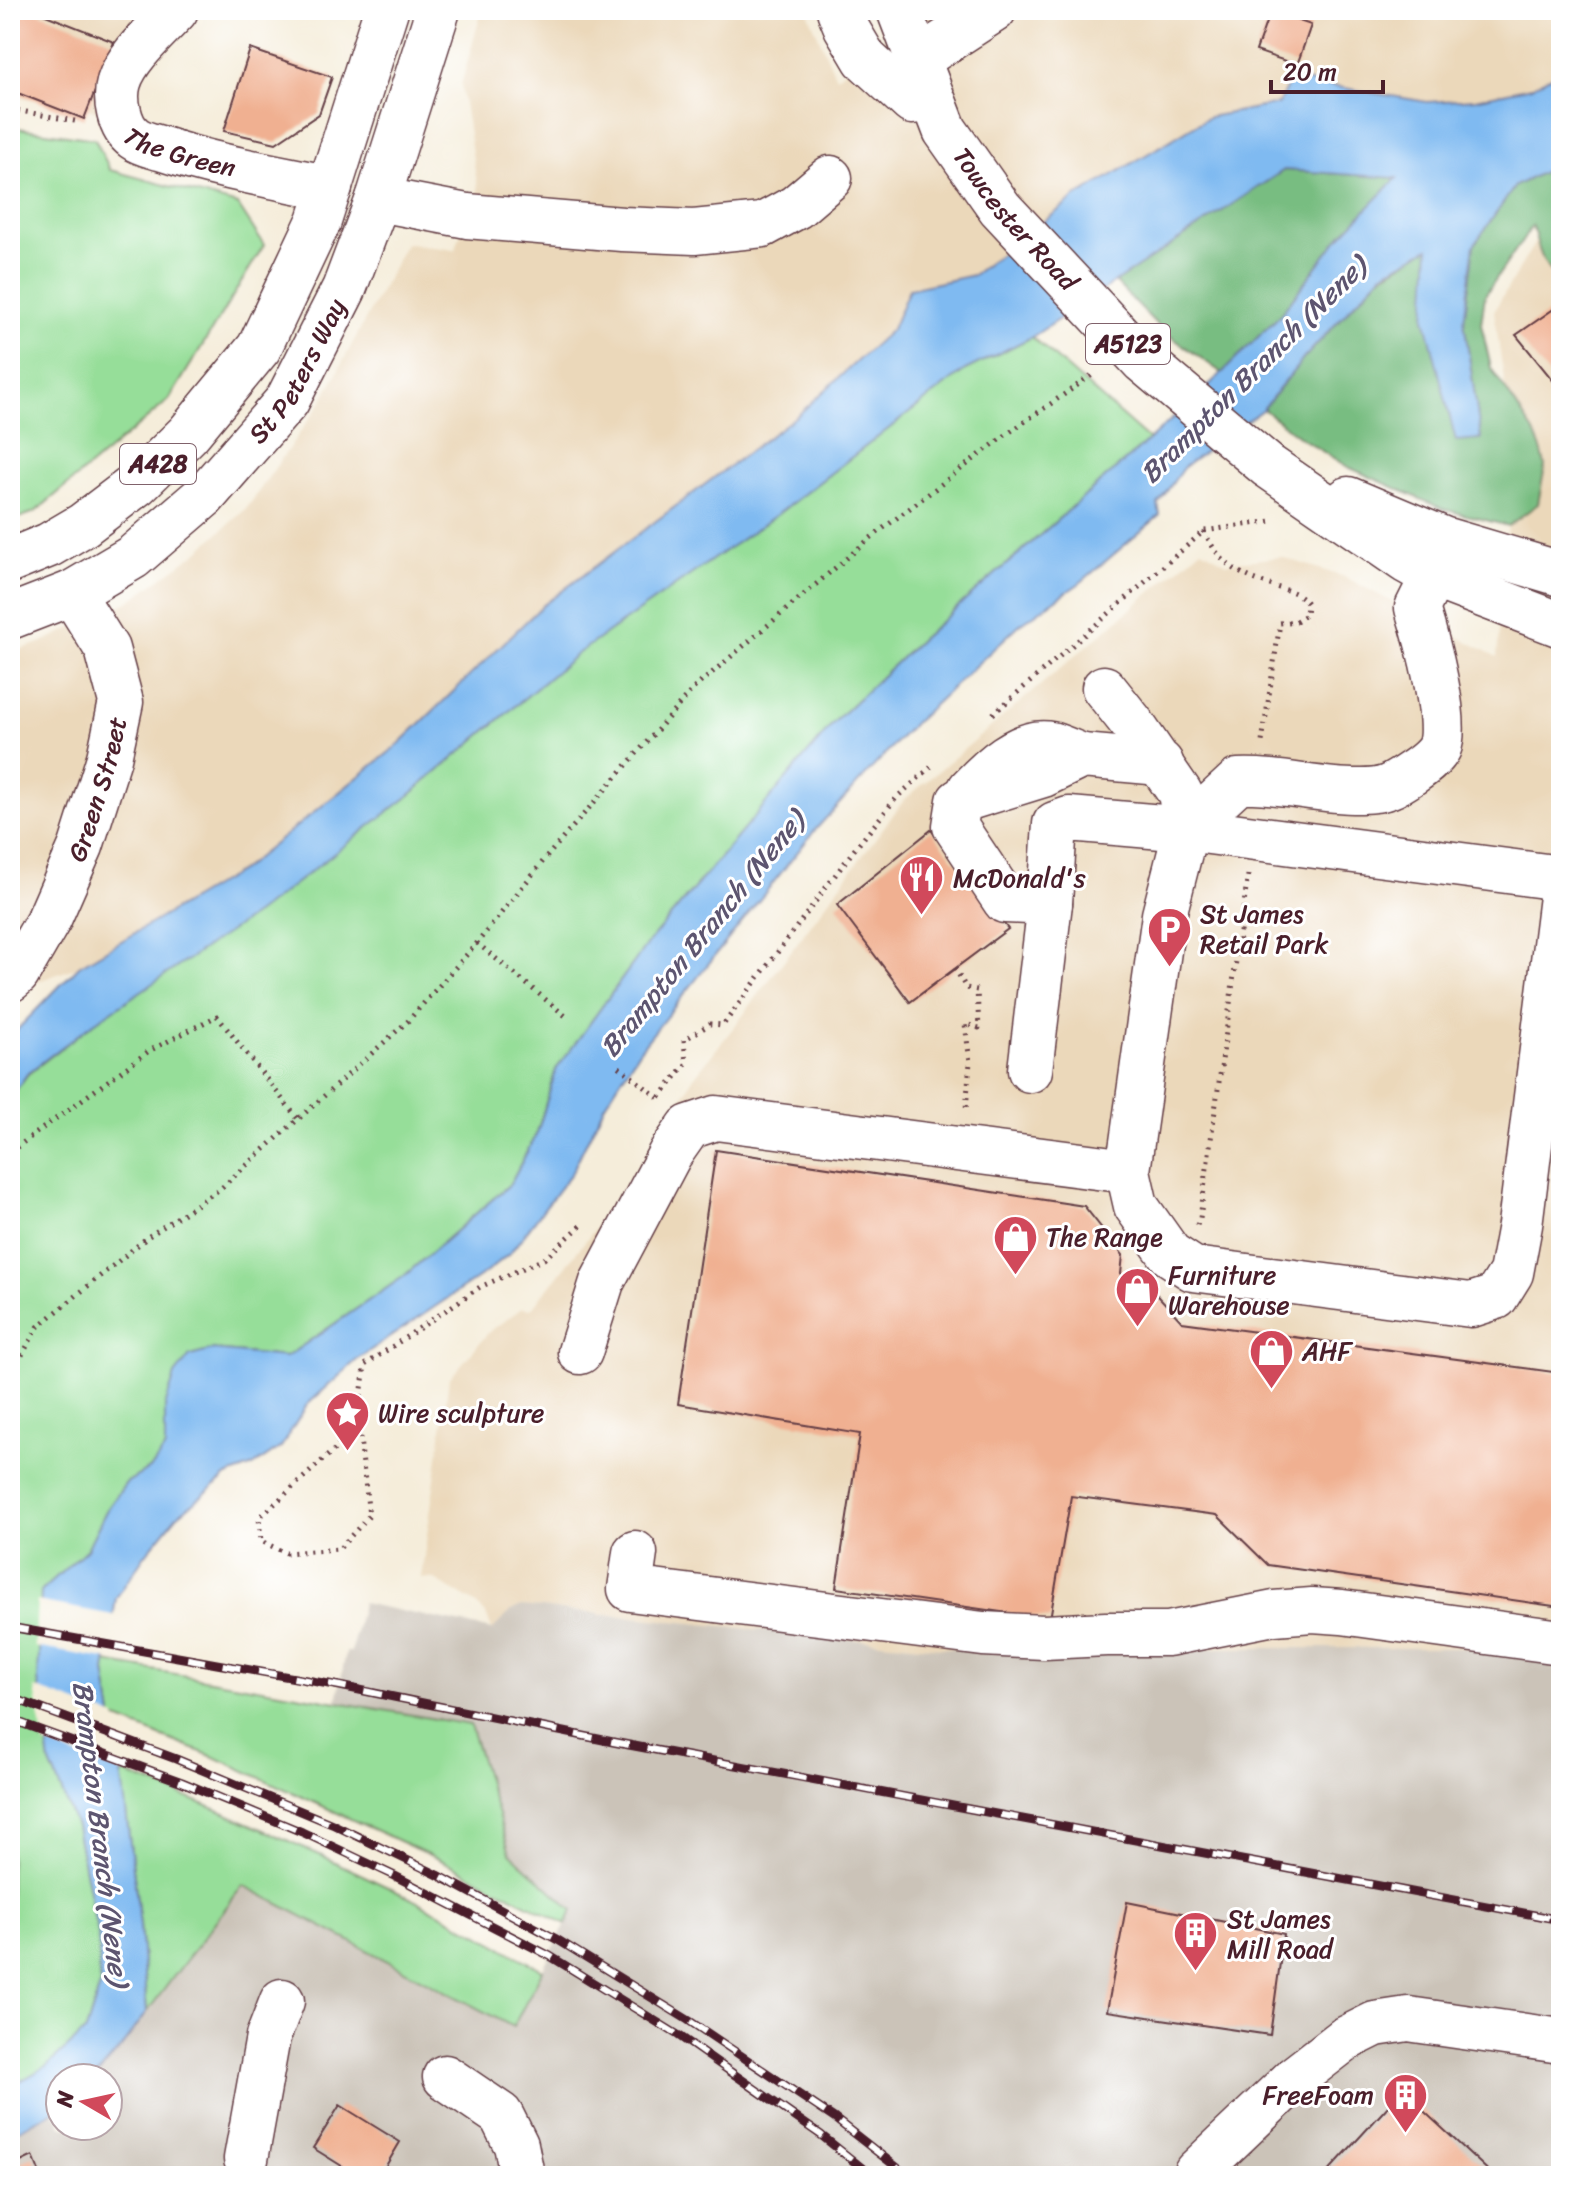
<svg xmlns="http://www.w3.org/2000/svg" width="1571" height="2186" font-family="Sriracha,sans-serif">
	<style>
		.built { fill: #ebd8ba }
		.industrial { fill: #cbc3b8 }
		.green { fill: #96de99; stroke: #707e62; stroke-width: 2 }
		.forest { fill: #78bd81; stroke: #616e56; stroke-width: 2 }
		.water { fill: #7fbaf1; stroke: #646c8e; stroke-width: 2 }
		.pier { fill: #f5edda }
		.building { fill: #f0b091 }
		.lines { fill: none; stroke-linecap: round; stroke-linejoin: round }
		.minor-casing { stroke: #643e45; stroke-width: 47 }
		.major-casing { stroke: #643e45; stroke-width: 47 }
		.path { stroke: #643e45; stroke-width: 5; stroke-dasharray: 2 6; stroke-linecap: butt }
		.minor { stroke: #fff; stroke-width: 44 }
		.major { stroke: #fff; stroke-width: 44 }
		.rail-casing { stroke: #4a1f2b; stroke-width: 9 }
		.rail { stroke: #fff; stroke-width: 6; stroke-dasharray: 18; stroke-linecap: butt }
		.labels { text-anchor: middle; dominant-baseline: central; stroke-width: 6; stroke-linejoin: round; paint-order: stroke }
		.shield { fill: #fff; stroke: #80626b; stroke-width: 2 }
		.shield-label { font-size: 24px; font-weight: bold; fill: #4a1f2b }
		.street-label { font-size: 26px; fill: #4a1f2b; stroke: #fff }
		.poi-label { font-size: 26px; fill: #4a1f2b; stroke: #fff; text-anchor: start }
		.water-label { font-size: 28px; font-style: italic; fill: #5d5570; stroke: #fff }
	</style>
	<rect width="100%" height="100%" fill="#fff"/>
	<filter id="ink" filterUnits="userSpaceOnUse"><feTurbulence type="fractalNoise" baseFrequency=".0125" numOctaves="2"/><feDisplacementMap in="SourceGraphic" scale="16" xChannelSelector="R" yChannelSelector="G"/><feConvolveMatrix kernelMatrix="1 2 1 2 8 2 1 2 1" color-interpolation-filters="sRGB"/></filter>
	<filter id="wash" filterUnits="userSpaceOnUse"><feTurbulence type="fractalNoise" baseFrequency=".006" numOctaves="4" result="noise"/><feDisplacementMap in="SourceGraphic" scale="32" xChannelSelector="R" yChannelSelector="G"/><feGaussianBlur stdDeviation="1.8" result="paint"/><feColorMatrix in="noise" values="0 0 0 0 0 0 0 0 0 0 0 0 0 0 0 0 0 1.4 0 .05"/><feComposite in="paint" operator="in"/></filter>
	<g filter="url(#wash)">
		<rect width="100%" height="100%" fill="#f5edda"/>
		<path class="built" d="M 10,10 L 165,10 L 103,112 L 10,95 Z
			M 482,10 L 807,10 L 836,77 L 920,10 L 1561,10 L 1561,71 L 1531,87 L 1475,99 L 1427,102 L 1291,79 L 1278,104 L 1208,117 L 1077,197 L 973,275 L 909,289 L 892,329 L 798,415 L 542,605 L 397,746 L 243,869 L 79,966 L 10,992 L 10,653 L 40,643 L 128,602 L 196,553 L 247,508 L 322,401 L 406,243 L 455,250 L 478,189 L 461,85 Z
			M 1561,207 L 1561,1661 L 1465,1648 L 941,1648 L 521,1606 L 511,1611 L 492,1630 L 486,1614 L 472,1601 L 433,1579 L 421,1578 L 449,1379 L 489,1332 L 522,1308 L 531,1309 L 607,1214 L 623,1200 L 694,1077 L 738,1022 L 904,800 L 1202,549 L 1227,563 L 1281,557 L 1345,577 L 1497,657 L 1514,448 L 1494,311 L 1553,212 Z"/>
		<path class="industrial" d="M 362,1603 L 492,1630 L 511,1611 L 521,1606 L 941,1648 L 1465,1648 L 1561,1661 L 1561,2176 L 10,2176 L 10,2134 L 60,2108 L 60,2126 L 108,2126 L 108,2078 L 94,2078 L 118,2051 L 243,1885 L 513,2027 L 573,1910 L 511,1853 L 470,1725 L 337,1701 L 346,1652 L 351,1652 Z"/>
		<path class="green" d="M 10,127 L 95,139 L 110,170 L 238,205 L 264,245 L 169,400 L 35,512 L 10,521 Z
			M 1032,337 L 1149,440 L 920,640 L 837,719 L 648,943 L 556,1070 L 537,1133 L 510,1184 L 403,1277 L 286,1357 L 213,1350 L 165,1406 L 166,1448 L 152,1467 L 126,1483 L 106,1511 L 88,1549 L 41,1591 L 50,1763 L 76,1826 L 98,1935 L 100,1986 L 86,2031 L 47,2066 L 10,2087 L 10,1098 L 28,1074 L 91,1025 L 406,798 L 576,654 L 775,516 L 965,370 Z
			M 106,1662 L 470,1725 L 510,1853 L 573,1910 L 566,1924 L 445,1862 L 219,1759 L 112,1717 L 105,1671 Z
			M 121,1772 C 219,1808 314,1851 408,1897 C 454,1920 498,1946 543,1970 L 513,2027 L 243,1885 L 147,2012 L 140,1925 Z"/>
		<path class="forest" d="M 1561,163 L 1561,280 C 1539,264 1540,249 1532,226 L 1485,295 L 1481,324 L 1491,368 L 1534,432 L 1542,452 L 1545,466 L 1538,504 L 1508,526 L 1443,509 L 1348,467 L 1301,438 L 1263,409 L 1304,358 L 1379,278 L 1430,247 L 1425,319 L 1481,439 L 1464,321 L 1474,245 L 1515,186 Z
			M 1284,170 L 1398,178 L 1338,239 L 1280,315 L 1222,373 L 1163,331 L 1115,282 Z"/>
		<path class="water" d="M 1561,71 L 1561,163 L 1515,186 L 1474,245 L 1464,321 L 1481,439 L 1456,441 L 1425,318 L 1429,248 L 1383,273 L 1304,358 L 1263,409 L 1183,468 L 1158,504 L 1160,515 L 1080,583 L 1019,625 L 910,727 L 816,829 L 639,1051 L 604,1106 L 572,1172 L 510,1253 L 488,1271 L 359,1358 L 307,1405 L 281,1447 L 253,1466 L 227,1476 L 177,1516 L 145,1555 L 116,1598 L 105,1671 L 123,1786 L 140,1925 L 147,2012 L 118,2051 L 94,2078 L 60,2078 L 60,2108 L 10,2134 L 10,2087 L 47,2066 L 86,2031 L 100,1986 L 98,1935 L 76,1826 L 50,1763 L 38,1680 L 41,1591 L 87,1549 L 106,1511 L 126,1483 L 152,1467 L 165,1448 L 165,1406 L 175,1375 L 190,1356 L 213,1350 L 286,1357 L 403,1277 L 510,1184 L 537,1133 L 556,1070 L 648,943 L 837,719 L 920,640 L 1149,440 L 1222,373 L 1280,315 L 1338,239 L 1397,178 L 1284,170 L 1032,337 L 965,370 L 775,516 L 577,654 L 406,798 L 257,913 L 91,1025 L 28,1073 L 10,1098 L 10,1037 L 79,966 L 243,869 L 397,746 L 542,606 L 798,415 L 892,329 L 909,289 L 973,275 L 1076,197 L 1209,117 L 1278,104 L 1291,79 L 1427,102 L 1475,99 L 1531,87 Z"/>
		<path class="pier" d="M 37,1601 L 118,1616 L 111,1660 L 35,1647 Z
			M 35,1688 L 116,1717 L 125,1774 L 44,1744 Z"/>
		<g id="blocks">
			<path class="building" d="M 10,10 L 33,10 L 114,42 L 84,119 L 10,90 Z
				M 1270,11 L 1311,25 L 1297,65 L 1256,51 Z
				M 250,49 L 332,77 L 319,114 L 276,143 L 224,131 Z
				M 1561,304 L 1561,380 L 1555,383 L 1516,335 Z
				M 931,830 L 1008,929 L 910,1002 L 837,905 Z
				M 716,1150 L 1084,1206 L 1123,1255 L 1120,1283 L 1150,1287 L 1182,1322 L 1561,1373 L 1561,1607 L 1268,1565 L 1217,1515 L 1071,1496 L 1050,1619 L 836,1588 L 860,1434 L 678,1404 Z
				M 1127,1902 L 1284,1934 L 1270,2035 L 1107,2011 Z
				M 1402,2091 L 1494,2176 L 1324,2176 Z
				M 340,2105 L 400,2142 L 380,2176 L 358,2176 L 313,2148 Z
				M 33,2156 L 41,2176 L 10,2176 L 10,2167 Z"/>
		</g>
	</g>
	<g filter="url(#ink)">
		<use href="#blocks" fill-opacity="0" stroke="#643e45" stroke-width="2"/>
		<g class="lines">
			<defs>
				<g id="minor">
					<path id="s1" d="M 176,10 C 158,30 127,56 119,82 C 114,99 119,127 134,138 C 142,144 154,146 163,149 C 217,167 274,176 330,188"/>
					<path d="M 917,60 L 994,10"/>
					<path d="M 378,199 L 467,216 L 622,229 L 694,232 L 763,225 L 796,207 L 830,178"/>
					<path d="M 1104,688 L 1131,722 L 1180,793 L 1186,829 L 1164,915 L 1128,1171 L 1136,1206 L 1170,1254 L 1193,1269 L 1471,1305 L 1496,1297 L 1511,1273 L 1520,1225 L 1561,897"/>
					<path d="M 970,789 C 989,769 1020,738 1051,744 C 1061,747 1072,752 1082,756"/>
					<path d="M 1186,829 L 1238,781 C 1280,779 1320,792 1361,791 C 1385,791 1393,786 1412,773 C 1421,767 1434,758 1439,748 C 1450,721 1426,637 1417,608 L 1433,576"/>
					<path d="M 1050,903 L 1005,901 L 955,826 L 959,801 L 1043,775 L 1082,756 L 1161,763"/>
					<path id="s2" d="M 10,980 L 17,974 L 49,919 L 81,846 L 109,758 L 121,702 L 107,649 L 72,593"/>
					<path d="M 1030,1070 L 1050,903 L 1055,824 L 1069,819 L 1186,829 L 1561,878"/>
					<path d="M 580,1352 L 602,1282 L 670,1154 L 689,1127 L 716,1118 L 1128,1171"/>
					<path d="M 635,1553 L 630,1589 L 983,1634 L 1044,1637 L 1106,1634 L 1168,1634 L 1274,1613 L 1312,1610 L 1342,1612 L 1561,1642"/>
					<path d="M 445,2077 L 501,2115 L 516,2145 L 522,2175"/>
					<path d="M 246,2159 L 268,2037 L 282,2001"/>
					<path d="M 1196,2172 L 1296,2077 L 1345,2039 L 1375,2024 L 1408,2019 L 1561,2041"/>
				</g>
				<g id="major">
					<path d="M 839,10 L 846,27 L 865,59 L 912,102"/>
					<path id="s3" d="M 899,10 L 945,130 L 1000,208 L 1143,361 L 1268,466 L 1406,561 L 1433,576 L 1561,625"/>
					<path d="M 1348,499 L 1443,539 L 1561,574"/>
					<path d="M 10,561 L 49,545 L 83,525 L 137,484 L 188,434 L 259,348 L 319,221 L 386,10"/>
					<path id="s4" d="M 10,617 L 72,593 L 133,557 L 204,496 L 287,401 L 344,289 L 378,199 L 438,10"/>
				</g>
			</defs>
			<use href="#minor" class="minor-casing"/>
			<use href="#major" class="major-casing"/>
			<path class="path" d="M 10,109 L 80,122
				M 1204,531 C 1222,568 1242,576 1279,588 C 1291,591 1299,593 1307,603 L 1306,615 L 1296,621 L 1280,623 L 1262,742
				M 993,714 L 1204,531 L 1272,521
				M 477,943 L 568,1018
				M 955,968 L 966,988 L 977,990 L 979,1028 L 965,1024 L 970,1062 L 966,1109
				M 619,1067 L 659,1098
				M 660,1097 L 686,1064 L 684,1040 L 710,1024 L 723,1025 L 854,850 L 897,797 L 931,767
				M 10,1152 L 149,1051 L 217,1016 L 298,1119
				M 1197,1225 L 1200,1218 L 1248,875
				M 10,1376 L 38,1327 L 149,1236 L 220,1189 L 408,1021 L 477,943 L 549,854 L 693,689 L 868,540 L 1007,434 L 1095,373
				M 358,1421 L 369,1516 L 339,1549 L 286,1553 L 261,1541 L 259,1518 L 335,1449 L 358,1421 L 365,1365 L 480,1287 L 544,1259 L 585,1222"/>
			<use href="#minor" class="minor"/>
			<use href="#major" class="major"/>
			<defs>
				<path id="rail" d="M 10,1627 L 340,1686 L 613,1742 L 1561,1920
					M 10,1697 L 176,1759 L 332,1824 L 438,1875 L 558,1940 L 688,2020 L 834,2118 L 908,2176
					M 10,1719 L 182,1782 L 302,1832 L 395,1876 L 550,1956 L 678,2035 L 821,2135 L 872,2176"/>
			</defs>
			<use href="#rail" class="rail-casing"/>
			<use href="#rail" class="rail"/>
		</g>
	</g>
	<defs>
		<symbol id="restaurant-pin" viewBox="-11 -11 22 30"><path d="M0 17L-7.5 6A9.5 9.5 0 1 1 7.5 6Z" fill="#d1495b" stroke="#fff"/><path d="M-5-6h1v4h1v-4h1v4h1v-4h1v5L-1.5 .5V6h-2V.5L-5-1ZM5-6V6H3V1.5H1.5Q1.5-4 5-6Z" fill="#fff"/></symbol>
		<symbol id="parking-pin" viewBox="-11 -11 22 30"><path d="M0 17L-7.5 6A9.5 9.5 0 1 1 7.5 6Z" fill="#d1495b" stroke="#fff"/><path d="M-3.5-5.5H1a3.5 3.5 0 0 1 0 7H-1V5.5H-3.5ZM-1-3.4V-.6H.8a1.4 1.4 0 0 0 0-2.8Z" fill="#fff"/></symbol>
		<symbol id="shop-pin" viewBox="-11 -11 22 30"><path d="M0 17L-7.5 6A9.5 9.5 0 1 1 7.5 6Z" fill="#d1495b" stroke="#fff"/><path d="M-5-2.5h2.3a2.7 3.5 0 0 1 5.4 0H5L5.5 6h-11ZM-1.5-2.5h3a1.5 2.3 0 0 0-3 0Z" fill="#fff"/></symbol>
		<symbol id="sight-pin" viewBox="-11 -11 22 30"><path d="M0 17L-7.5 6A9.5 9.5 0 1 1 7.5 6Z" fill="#d1495b" stroke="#fff"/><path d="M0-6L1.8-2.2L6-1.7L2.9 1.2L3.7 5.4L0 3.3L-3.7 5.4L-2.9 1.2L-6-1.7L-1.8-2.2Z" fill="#fff"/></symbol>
		<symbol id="building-pin" viewBox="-11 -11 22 30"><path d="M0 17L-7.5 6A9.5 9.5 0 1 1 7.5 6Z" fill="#d1495b" stroke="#fff"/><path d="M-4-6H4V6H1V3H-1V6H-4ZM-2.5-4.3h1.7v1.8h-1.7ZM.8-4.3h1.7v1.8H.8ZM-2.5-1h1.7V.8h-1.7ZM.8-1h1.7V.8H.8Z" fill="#fff"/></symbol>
	</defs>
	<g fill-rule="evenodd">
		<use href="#restaurant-pin" x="896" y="852" width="51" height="69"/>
		<use href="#parking-pin" x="1144" y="904" width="51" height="69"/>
		<use href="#shop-pin" x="990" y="1212" width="51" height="69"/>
		<use href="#shop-pin" x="1112" y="1264" width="51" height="69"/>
		<use href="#shop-pin" x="1246" y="1326" width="51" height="69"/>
		<use href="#sight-pin" x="322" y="1388" width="51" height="69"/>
		<use href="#building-pin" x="1170" y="1908" width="51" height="69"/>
		<use href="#building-pin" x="1380" y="2070" width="51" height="69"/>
	</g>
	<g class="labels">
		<g class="shield">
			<rect x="1086" y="324" width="84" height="40" rx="6"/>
			<rect x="120" y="444" width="76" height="40" rx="6"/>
		</g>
		<g class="shield-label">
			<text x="1128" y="344">A5123</text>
			<text x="158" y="464">A428</text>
		</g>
		<g class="street-label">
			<text stroke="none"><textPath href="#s1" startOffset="202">The Green</textPath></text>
			<text stroke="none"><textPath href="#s3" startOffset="242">Towcester Road</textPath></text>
			<text stroke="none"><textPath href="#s4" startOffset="388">St Peters Way</textPath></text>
			<text stroke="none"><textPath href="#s2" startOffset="212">Green Street</textPath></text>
		</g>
		<g class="poi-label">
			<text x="953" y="878">McDonald's</text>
			<text x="1200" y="914">St James<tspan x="1200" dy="30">Retail Park</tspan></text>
			<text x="1046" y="1237">The Range</text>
			<text x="1168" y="1275">Furniture<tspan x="1168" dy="30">Warehouse</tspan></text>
			<text x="1302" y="1351">AHF</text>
			<text x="378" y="1413">Wire sculpture</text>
			<text x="1227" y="1919">St James<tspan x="1227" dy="30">Mill Road</tspan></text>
			<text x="1374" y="2095" text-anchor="end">FreeFoam</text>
		</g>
		<g class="water-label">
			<text transform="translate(1253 370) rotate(-45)">Brampton Branch (Nene)</text>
			<text transform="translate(702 934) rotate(-51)">Brampton Branch (Nene)</text>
			<text transform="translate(101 1833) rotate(83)">Brampton Branch (Nene)</text>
		</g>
	</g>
	<rect width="1571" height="2186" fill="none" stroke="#fff" stroke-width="40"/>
	<g transform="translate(84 2102) rotate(279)"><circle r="38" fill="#ffffff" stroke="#b7a5aa" stroke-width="2"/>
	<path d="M0-6L14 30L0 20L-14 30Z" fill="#d1495b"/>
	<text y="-12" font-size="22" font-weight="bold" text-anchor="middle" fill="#4a1f2b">N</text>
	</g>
	<path d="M1271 80v12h112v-12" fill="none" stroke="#4a1f2b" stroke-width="4"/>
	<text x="1283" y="80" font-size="24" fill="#4a1f2b" stroke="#ffffff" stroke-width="6" paint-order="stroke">20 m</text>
</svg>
